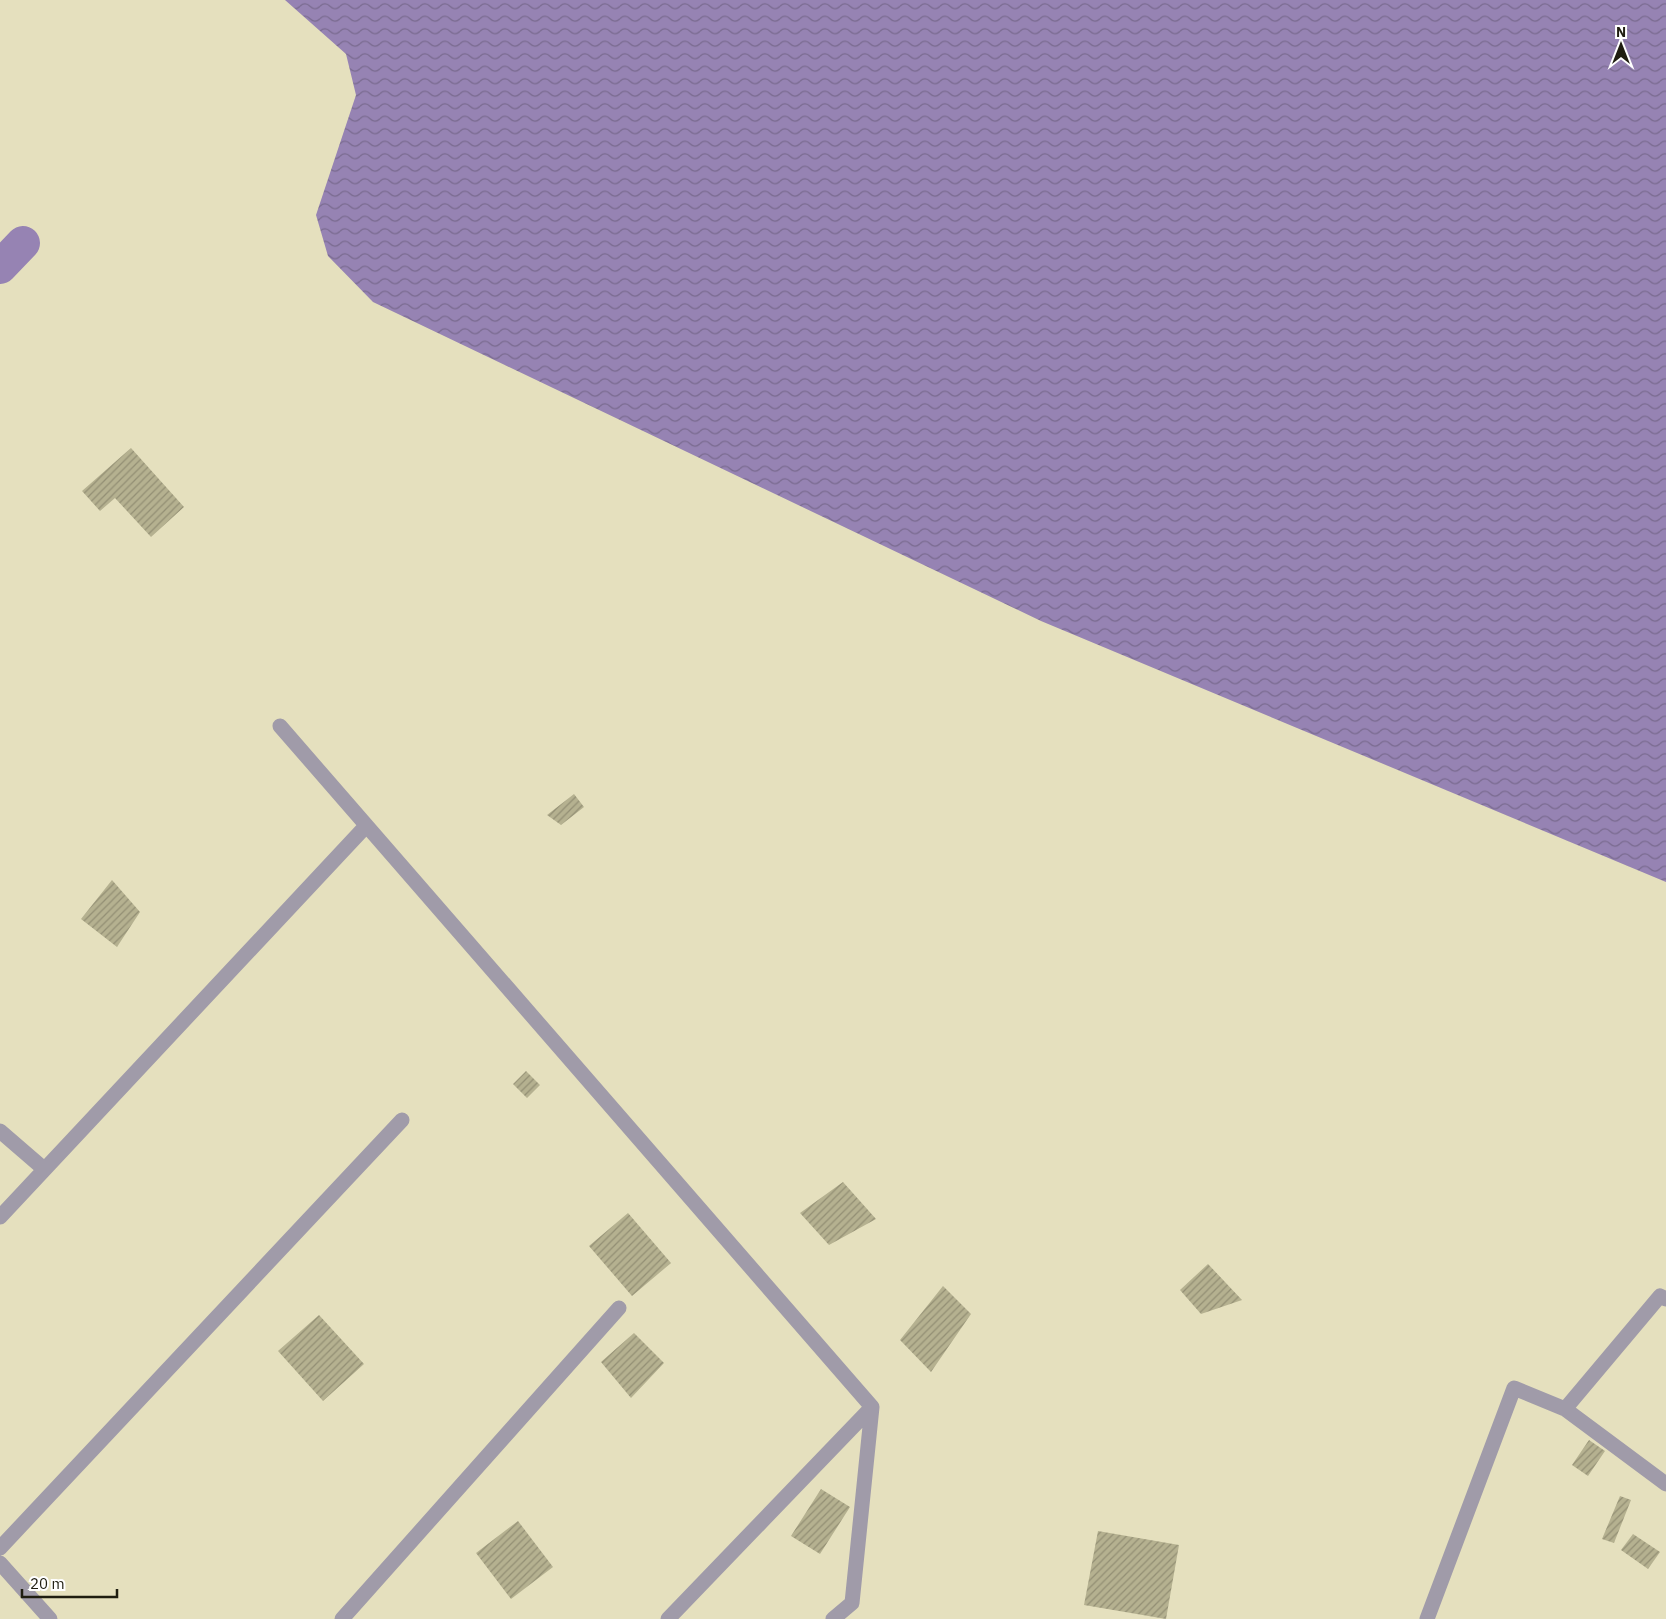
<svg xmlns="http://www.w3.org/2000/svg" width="1666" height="1619" font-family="'IBM Plex Sans',sans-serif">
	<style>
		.water { fill: url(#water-waves) }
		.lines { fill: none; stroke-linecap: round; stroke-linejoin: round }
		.canal { stroke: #9683b3; stroke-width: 34 }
		.building { fill: url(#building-hatch) }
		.street { stroke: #a09ba9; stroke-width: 15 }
	</style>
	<defs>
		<pattern id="water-waves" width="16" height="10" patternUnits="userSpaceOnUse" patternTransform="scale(1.25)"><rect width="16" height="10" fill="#9683b3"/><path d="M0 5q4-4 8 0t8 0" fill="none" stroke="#7a6b90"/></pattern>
		<pattern id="building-hatch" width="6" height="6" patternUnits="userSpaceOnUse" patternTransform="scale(1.25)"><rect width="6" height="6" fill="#b5b190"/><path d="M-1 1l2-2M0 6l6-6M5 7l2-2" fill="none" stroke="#938f74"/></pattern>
	</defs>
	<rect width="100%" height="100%" fill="#e5e0be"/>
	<path class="water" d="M 285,0 L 1666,0 L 1666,882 L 1041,621 L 373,302 L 328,256 L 316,215 L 356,95 L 346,54 Z"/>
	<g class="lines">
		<path class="canal" d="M 0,267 L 23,243"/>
	</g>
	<path class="building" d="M 131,448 L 184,507 L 151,537 L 115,498 L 100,511 L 82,491 Z
		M 574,794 L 584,807 L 561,825 L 547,815 Z
		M 112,880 L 140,912 L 117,947 L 81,919 Z
		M 526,1071 L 540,1085 L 527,1098 L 513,1084 Z
		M 843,1182 L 876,1219 L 829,1245 L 800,1213 Z
		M 628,1213 L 671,1263 L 632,1296 L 589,1246 Z
		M 1208,1264 L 1242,1300 L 1201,1314 L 1180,1290 Z
		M 943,1286 L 971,1314 L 931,1372 L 900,1340 Z
		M 319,1315 L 364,1364 L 323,1401 L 278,1351 Z
		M 634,1333 L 664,1363 L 631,1398 L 601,1362 Z
		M 1589,1440 L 1605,1451 L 1588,1476 L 1572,1465 Z
		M 821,1489 L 850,1507 L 820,1554 L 791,1536 Z
		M 1620,1496 L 1631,1500 L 1614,1543 L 1602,1539 Z
		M 518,1521 L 553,1567 L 511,1599 L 476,1553 Z
		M 1098,1531 L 1179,1545 L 1166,1619 L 1084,1605 Z
		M 1633,1534 L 1660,1552 L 1648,1569 L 1621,1550 Z"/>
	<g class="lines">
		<path class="street" d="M 280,726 L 872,1407 L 852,1603 L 833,1619
			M 0,1131 L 44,1169
			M 0,1217 L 366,826
			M 1666,1299 L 1660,1296 L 1565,1409 L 1666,1484
			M 0,1548 L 402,1120
			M 0,1563 L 50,1619
			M 342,1619 L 619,1308
			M 668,1619 L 872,1407
			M 1427,1619 L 1514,1388 L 1565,1409"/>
	</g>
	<g transform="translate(1621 45)" stroke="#ffffff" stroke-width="4" paint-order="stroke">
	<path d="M0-4L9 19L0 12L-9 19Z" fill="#1f1d10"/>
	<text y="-8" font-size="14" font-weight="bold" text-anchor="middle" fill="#1f1d10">N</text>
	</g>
	<path d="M22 1589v8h95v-8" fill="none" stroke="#1f1d10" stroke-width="2.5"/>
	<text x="30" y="1589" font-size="15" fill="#1f1d10" stroke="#ffffff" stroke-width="4" paint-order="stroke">20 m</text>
</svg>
